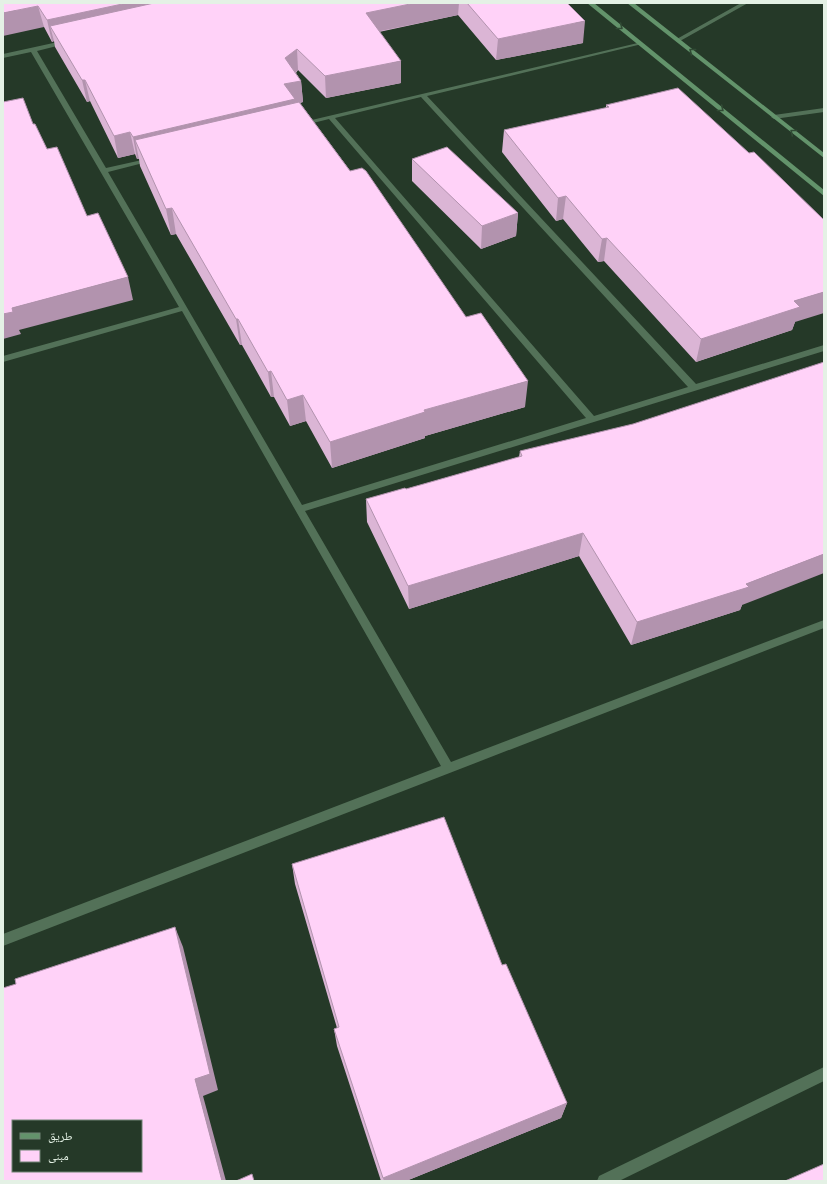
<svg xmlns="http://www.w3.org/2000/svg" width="827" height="1184" font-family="Arial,'Noto Naskh Arabic',sans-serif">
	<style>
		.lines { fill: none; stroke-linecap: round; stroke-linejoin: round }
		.minor { fill: #537158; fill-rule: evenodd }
		.secondary { fill: #63936b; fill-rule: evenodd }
		.wall { fill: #dbb5d5 }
		.shaded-wall { fill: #b293ae }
		.building { fill: #ffd2f8; stroke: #b293ae; fill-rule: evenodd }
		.oneway { stroke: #314b35 }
	</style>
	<rect width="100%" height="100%" fill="#253928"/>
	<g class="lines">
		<path class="minor" d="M 741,3 L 748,3 L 680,41 L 675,40 Z
			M 67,40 L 70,42 L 69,43 L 37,51 L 106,168 L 151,158 L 155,160 L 108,172 L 302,505 L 586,418 L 329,119 L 301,126 L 298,124 L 299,123 L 642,42 L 642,44 L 427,96 L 696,384 L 824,345 L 824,351 L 305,511 L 451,762 L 824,620 L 824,628 L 3,946 L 3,934 L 441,766 L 182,311 L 3,362 L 3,356 L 179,307 L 31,52 L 3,58 L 3,54 ZM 421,97 L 688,387 L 594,416 L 335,118 Z
			M 824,108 L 824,112 L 774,119 L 771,117 L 774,115 Z
			M 824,1067 L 824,1081 L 619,1181 L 597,1181 L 599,1176 Z"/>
		<path class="secondary" d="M 587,3 L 594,3 L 824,190 L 824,196 Z
			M 627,3 L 634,3 L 824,153 L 824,158 Z"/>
	</g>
	<path class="wall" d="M 3,3 L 567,3 L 583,43 L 496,60 L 458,15 L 379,32 L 401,83 L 326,98 L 298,70 L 296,73 L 301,81 L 303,102 L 300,103 L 525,407 L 425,436 L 425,438 L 332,468 L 306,421 L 290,426 L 274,397 L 271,397 L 242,345 L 240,345 L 176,234 L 171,235 L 140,166 L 139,159 L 137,159 L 135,154 L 118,158 L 90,101 L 87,102 L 55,47 L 54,41 L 52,42 L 44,27 Z
		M 606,105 L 795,322 L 792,330 L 696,362 L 604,261 L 598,262 L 563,219 L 556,221 L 502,152 L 504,130 L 606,108 Z
		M 412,159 L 518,213 L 516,236 L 481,249 L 412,181 Z
		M 520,451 L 742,605 L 740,610 L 631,645 L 579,556 L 409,609 L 367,522 L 366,499 L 406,489 L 519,457 Z
		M 292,864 L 502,965 L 567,1103 L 561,1118 L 406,1181 L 381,1181 L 337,1046 L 334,1029 L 337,1028 L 295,884 Z"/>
	<path class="shaded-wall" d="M 127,3 L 225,3 L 50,26 L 54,41 L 52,42 L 47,20 Z
		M 415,3 L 459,3 L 458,15 L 366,34 L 366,13 Z
		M 38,6 L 44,27 L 3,36 L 3,13 Z
		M 585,21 L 583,43 L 496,60 L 498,39 Z
		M 297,49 L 298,70 L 287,80 L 285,58 Z
		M 401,61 L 401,83 L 326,98 L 325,76 Z
		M 82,80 L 85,80 L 90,101 L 87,102 Z
		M 301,81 L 303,102 L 135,140 L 139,159 L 137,159 L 133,137 L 284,84 Z
		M 130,132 L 135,154 L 118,158 L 114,136 Z
		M 566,196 L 563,219 L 556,221 L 558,198 Z
		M 172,208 L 176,234 L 171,235 L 166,209 Z
		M 518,213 L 516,236 L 481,249 L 482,226 Z
		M 607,238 L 604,261 L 598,262 L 602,239 Z
		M 128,277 L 133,300 L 19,330 L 21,334 L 3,339 L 3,314 L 12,308 Z
		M 824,292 L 824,313 L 795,322 L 792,330 L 696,362 L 701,339 L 794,301 Z
		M 236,319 L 238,319 L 242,345 L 240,345 Z
		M 271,371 L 274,397 L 271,397 L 268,372 Z
		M 528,381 L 525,407 L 425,436 L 425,438 L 332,468 L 330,442 L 424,410 Z
		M 303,395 L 306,421 L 290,426 L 287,400 Z
		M 583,533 L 579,556 L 409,609 L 408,586 Z
		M 824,554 L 824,573 L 742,605 L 740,610 L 631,645 L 637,622 L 746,584 Z
		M 175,927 L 183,947 L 218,1090 L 203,1096 L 226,1181 L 222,1181 L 195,1079 Z
		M 567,1103 L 561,1118 L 406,1181 L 384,1181 L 383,1178 Z"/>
	<path class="building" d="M 3,3 L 127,3 L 47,20 L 38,6 L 3,13 Z
		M 154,3 L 415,3 L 366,13 L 401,61 L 325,76 L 297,49 L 285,58 L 301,81 L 284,84 L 295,99 L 133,137 L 130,132 L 114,136 L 85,80 L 82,80 L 50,26 Z
		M 467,3 L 567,3 L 585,21 L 498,39 Z
		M 678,88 L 749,153 L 754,152 L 823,219 L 824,218 L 824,292 L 794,301 L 800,307 L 701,339 L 607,238 L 602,239 L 566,196 L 558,198 L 504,130 L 609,107 L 606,105 Z
		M 23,98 L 33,124 L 35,124 L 47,149 L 57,147 L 87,216 L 98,213 L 128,277 L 12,308 L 13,312 L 3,314 L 3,102 Z
		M 299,102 L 350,171 L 362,168 L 366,171 L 466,317 L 481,313 L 528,381 L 424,410 L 425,412 L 330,442 L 303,395 L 287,400 L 271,371 L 268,372 L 238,319 L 236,319 L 172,208 L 166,209 L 135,140 Z
		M 447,147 L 518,213 L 482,226 L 412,159 Z
		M 824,362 L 824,554 L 746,584 L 749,587 L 637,622 L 583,533 L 408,586 L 366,499 L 405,488 L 406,489 L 522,456 L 520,451 L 633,424 Z
		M 444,817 L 502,965 L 506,964 L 567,1103 L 383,1178 L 334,1029 L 339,1027 L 292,864 Z
		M 175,927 L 210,1074 L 195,1079 L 222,1181 L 3,1181 L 3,988 L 16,984 L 15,979 ZM 13,1121 L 141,1121 L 141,1171 L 13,1171 Z
		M 824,1164 L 824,1181 L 785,1181 Z
		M 252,1174 L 254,1181 L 236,1181 Z"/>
	<defs><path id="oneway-chevron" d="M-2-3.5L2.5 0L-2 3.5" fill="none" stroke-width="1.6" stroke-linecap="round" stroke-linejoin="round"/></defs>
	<g class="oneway">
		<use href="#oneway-chevron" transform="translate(620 27) rotate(38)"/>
		<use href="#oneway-chevron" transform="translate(692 51) rotate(-142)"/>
		<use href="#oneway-chevron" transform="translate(721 109) rotate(39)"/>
		<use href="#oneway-chevron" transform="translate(793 132) rotate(-141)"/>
	</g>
	<rect width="827" height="1184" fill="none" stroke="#e4f1e5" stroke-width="8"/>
	<rect x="12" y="1120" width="130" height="52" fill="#253928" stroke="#718374"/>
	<rect x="20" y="1133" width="20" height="6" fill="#63936b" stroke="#718374"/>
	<text x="48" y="1140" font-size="12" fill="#e4f1e5">طريق</text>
	<rect x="20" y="1150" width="20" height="12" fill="#ffd2f8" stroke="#718374"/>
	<text x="48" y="1160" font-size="12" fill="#e4f1e5">مبنى</text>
</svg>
